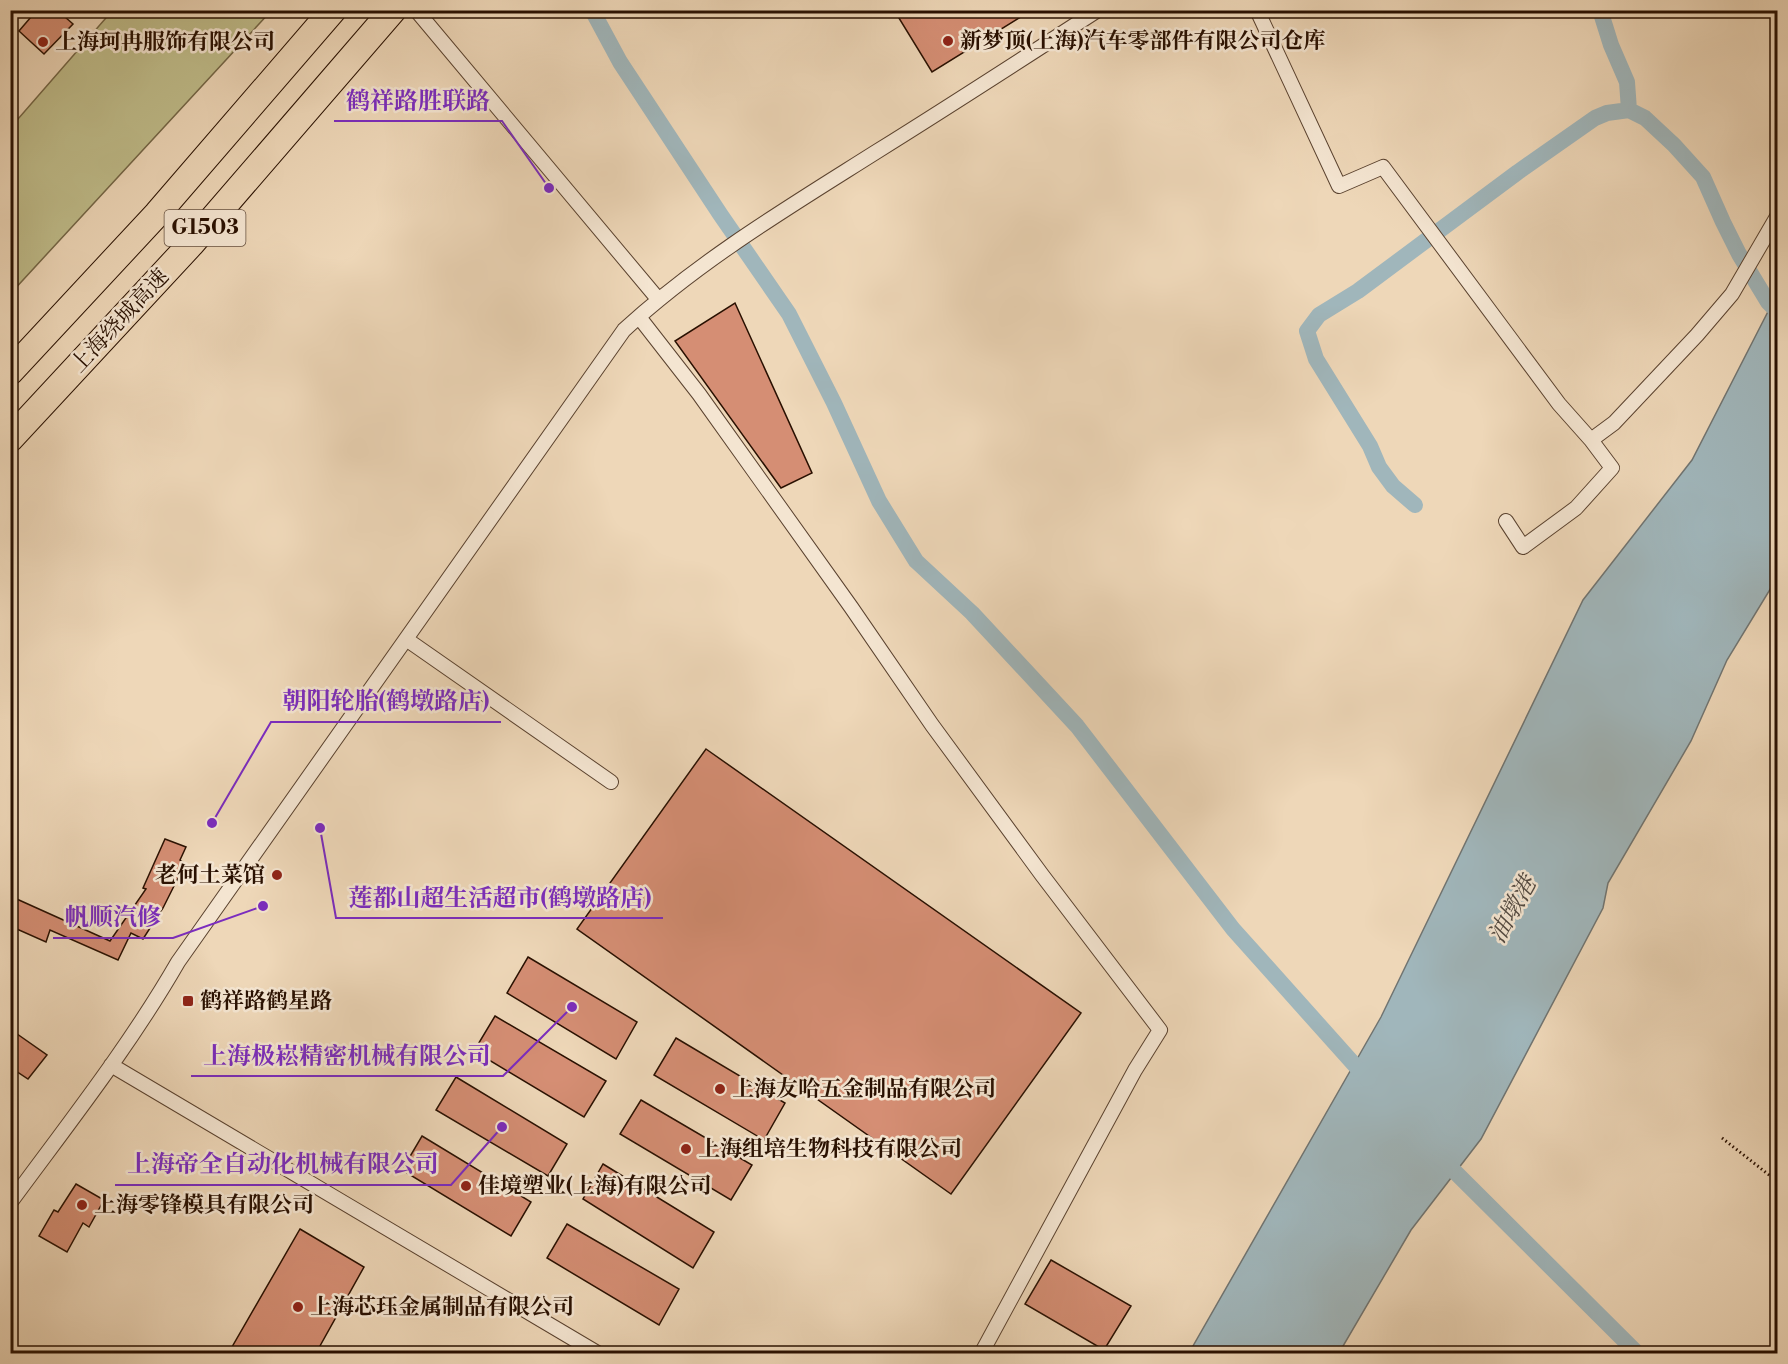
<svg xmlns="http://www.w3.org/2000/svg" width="1788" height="1364" font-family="'Libre Bodoni','Noto Serif SC',serif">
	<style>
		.green { fill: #bfbc8a; stroke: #746646; stroke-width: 1.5 }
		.water { fill: #a0b6bb; stroke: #707471; stroke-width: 1.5 }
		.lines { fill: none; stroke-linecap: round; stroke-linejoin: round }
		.canal { stroke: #a0b6bb; stroke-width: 16 }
		.building { fill: #d58e74; stroke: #291001; stroke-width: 1.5 }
		.street-casing { stroke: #5a422f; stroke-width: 16 }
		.highway-casing { stroke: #291001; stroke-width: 28 }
		.path { stroke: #291001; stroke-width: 3; stroke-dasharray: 1.5 3; stroke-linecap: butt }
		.street { stroke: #f4e5d1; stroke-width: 14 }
		.highway { stroke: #eed7b8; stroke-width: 26 }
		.poi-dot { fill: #8f2418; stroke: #f4e5d1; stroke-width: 2 }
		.labels { text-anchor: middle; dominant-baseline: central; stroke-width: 5; stroke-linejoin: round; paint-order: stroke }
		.shield { fill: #f4e5d1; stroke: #66503f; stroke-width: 1.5 }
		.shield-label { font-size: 21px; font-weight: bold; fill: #291001 }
		.poi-label { font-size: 22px; font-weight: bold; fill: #291001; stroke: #f4e5d1; text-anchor: start }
		.street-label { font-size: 22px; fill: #291001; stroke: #f4e5d1 }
		.water-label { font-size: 24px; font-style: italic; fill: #534a42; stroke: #f4e5d1 }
		.leader { fill: none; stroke: #7b2cbf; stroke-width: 2 }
		.callout-dot { fill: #7b2cbf; stroke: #f4e5d1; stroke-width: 2 }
		.callout-label { font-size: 24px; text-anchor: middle; font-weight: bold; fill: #7b2cbf; stroke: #f4e5d1; stroke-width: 5; stroke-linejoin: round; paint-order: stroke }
	</style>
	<rect width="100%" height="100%" fill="#eed7b8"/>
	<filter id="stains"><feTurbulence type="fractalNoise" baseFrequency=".00333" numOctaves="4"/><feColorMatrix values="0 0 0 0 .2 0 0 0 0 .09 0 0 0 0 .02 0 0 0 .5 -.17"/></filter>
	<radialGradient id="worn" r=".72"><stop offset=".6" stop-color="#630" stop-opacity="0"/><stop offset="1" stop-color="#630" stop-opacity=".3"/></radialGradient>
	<path class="green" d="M 112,11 L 271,11 L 11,293 L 11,127 Z"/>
	<path class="water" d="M 1777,294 L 1777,578 L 1727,660 L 1691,741 L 1608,883 L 1603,908 L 1481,1139 L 1411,1230 L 1339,1353 L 1189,1353 L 1381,1017 L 1583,600 L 1692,460 Z"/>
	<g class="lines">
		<path class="canal" d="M 592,10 L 620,62 L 720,214 L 789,314 L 834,403 L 879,501 L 916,561 L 972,613 L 1077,726 L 1233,929 L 1369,1081
			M 1600,10 L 1611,45 L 1627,82 L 1629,110
			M 1415,505 L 1393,486 L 1379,467 L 1370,446 L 1316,359 L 1307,331 L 1319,315 L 1358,291 L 1518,172 L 1595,118 L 1607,113 L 1629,110 L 1645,118 L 1674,145 L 1703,177 L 1723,222 L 1739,254 L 1768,302 L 1778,312
			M 1440,1157 L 1638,1354"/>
	</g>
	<path class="building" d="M 37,10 L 57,10 L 73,24 L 44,54 L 19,31 Z
		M 894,10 L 1032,10 L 932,72 Z
		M 735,303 L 812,473 L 781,488 L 675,341 Z
		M 706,749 L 1081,1013 L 951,1194 L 577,929 Z
		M 165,839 L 186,847 L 180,860 L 185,864 L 163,908 L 143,939 L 131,933 L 118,960 L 50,930 L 46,942 L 10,926 L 10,896 L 110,941 L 146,889 L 143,888 Z
		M 528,957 L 637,1022 L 616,1059 L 507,993 Z
		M 495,1016 L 606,1081 L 584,1117 L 474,1051 Z
		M 10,1029 L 47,1055 L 28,1079 L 10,1067 Z
		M 676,1038 L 785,1103 L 764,1140 L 654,1075 Z
		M 456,1077 L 567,1144 L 548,1176 L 436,1110 Z
		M 641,1100 L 752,1165 L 731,1200 L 620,1134 Z
		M 422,1136 L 531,1202 L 511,1236 L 402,1170 Z
		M 603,1164 L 714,1232 L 693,1268 L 583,1199 Z
		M 76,1184 L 104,1200 L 89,1227 L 83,1223 L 67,1252 L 39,1236 L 54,1210 L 58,1212 Z
		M 567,1224 L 679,1289 L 659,1325 L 547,1258 Z
		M 300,1229 L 364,1267 L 316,1353 L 243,1353 L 232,1347 Z
		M 1051,1260 L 1131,1306 L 1104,1350 L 1025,1304 Z"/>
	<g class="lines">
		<defs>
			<path id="street" d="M 416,10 L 658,299
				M 1257,10 L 1339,186 L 1383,167 L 1559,404 L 1591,440 L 1614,423 L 1697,335 L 1732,294 L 1778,215
				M 639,317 L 699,394 L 851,607 L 932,725 L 1042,875 L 1160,1030 L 1135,1070 L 981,1354
				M 1506,521 L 1523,547 L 1576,508 L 1612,468 L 1591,440
				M 406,639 L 611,782
				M 111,1065 L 599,1354
				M 10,1203 C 68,1124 129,1047 178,962 L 624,330 C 700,260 789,207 876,152 C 950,106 1024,58 1098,10"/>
			<path id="highway" d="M 10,372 L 157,214 L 333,10
				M 10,439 L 191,244 L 393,10"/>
		</defs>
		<use href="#street" class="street-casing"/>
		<use href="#highway" class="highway-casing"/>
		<path class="path" d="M 1722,1138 L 1778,1182"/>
		<use href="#street" class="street"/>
		<use href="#highway" class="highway"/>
	</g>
	<g class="poi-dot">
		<circle cx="948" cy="41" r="6"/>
		<circle cx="43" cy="42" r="6"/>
		<circle cx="277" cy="875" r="6"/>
		<rect x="182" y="995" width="12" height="12" rx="3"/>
		<circle cx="720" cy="1089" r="6"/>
		<circle cx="686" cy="1149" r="6"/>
		<circle cx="466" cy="1186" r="6"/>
		<circle cx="82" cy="1205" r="6"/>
		<circle cx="298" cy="1307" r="6"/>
	</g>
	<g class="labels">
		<rect class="shield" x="164.5" y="210" width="81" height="36" rx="4.5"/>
		<g class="shield-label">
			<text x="205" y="228">G1503</text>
		</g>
		<g class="poi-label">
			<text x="960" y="41">新梦顶(上海)汽车零部件有限公司仓库</text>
			<text x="55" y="42">上海珂冉服饰有限公司</text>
			<text x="265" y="875" text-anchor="end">老何土菜馆</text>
			<text x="200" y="1001">鹤祥路鹤星路</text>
			<text x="732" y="1089">上海友哈五金制品有限公司</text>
			<text x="698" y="1149">上海组培生物科技有限公司</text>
			<text x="478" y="1186">佳境塑业(上海)有限公司</text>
			<text x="94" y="1205">上海零锋模具有限公司</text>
			<text x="310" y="1307">上海芯珏金属制品有限公司</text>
		</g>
		<g class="street-label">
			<text transform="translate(120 321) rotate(-47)">上海绕城高速</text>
		</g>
		<g class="water-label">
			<text transform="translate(1513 910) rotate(-61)">油墩港</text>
		</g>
	</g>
	<path class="leader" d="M549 188L502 121H334M212 823L271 722H501M320 828L336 918H663M263 906L173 938H53M572 1007L503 1076H191M502 1127L451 1185H115"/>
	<g class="callout-dot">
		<circle cx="549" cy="188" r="6"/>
		<circle cx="212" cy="823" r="6"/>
		<circle cx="320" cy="828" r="6"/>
		<circle cx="263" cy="906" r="6"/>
		<circle cx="572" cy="1007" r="6"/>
		<circle cx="502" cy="1127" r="6"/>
	</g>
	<g class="callout-label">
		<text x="418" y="109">鹤祥路胜联路</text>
		<text x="386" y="709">朝阳轮胎(鹤墩路店)</text>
		<text x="500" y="906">莲都山超生活超市(鹤墩路店)</text>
		<text x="113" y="925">帆顺汽修</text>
		<text x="347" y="1064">上海极崧精密机械有限公司</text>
		<text x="283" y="1172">上海帝全自动化机械有限公司</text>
	</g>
	<rect width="1788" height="1364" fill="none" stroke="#eed7b8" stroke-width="36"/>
	<rect x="12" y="12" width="1764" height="1340" fill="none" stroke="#291001" stroke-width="3"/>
	<rect x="18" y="18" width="1752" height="1328" fill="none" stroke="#291001" stroke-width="1.5"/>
	<rect width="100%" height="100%" filter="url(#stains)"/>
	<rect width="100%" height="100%" fill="url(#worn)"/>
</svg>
